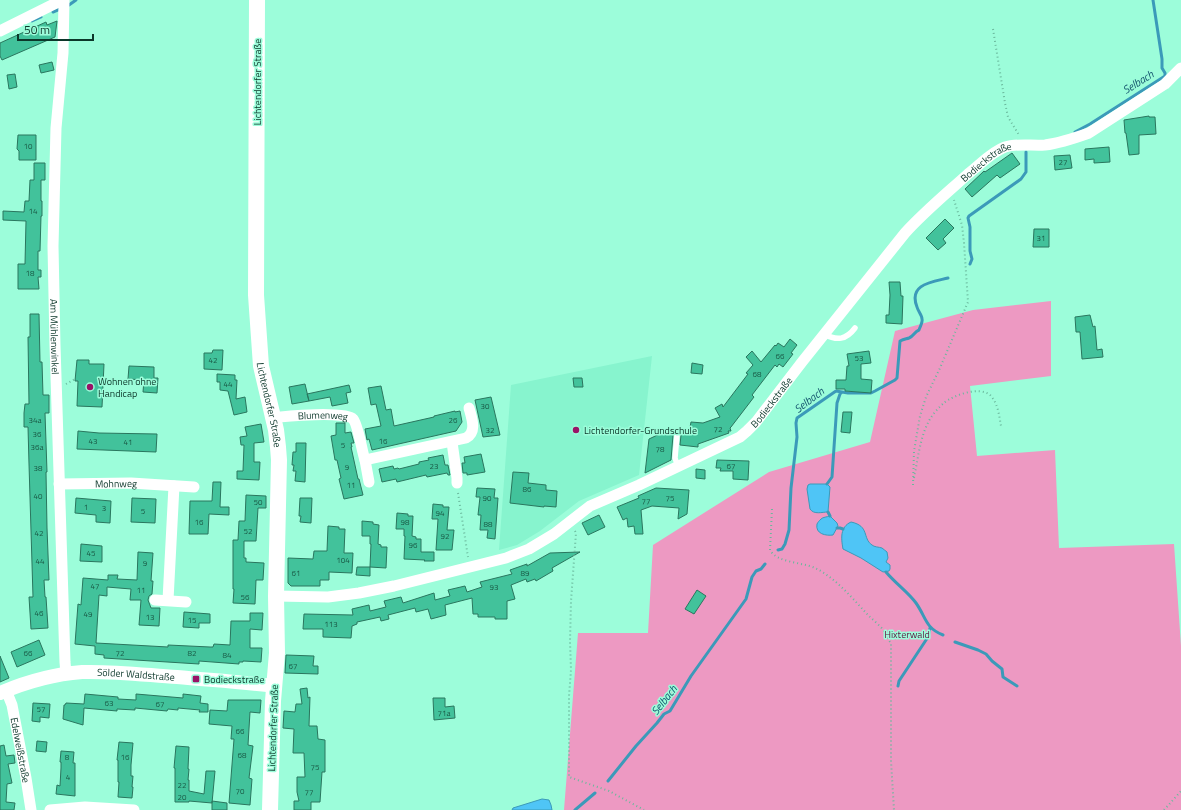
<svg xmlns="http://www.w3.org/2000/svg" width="1181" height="810" font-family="'Titillium Web',sans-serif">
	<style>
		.built { fill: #87f4ce }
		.green { fill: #ed99c2 }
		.water { fill: #4fc5f6; stroke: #3b9ab9 }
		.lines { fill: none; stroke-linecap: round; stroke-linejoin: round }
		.stream { stroke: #3b9ab9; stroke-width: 3 }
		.building { fill: #42c29b; stroke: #2a765e }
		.path { stroke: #6ab89c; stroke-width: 2; stroke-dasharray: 1 3; stroke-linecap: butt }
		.service { stroke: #fff; stroke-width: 5.5 }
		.minor { stroke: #fff; stroke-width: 11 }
		.tertiary { stroke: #fff; stroke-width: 14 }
		.secondary { stroke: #fff; stroke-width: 16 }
		.poi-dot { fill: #991367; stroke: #9cfdda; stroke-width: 1.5 }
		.labels { text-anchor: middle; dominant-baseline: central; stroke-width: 3; stroke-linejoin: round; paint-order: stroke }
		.number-label { font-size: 8px; fill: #1a5a46 }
		.street-label { font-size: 10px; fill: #0c372a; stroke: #9cfdda }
		.poi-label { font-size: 10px; fill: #0c372a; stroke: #9cfdda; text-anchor: start }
		.park-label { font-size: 10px; fill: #601942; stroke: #9cfdda }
		.water-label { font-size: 11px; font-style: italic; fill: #14556e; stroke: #9cfdda }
	</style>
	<rect width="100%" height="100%" fill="#9cfdda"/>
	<path class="built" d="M 652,356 L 639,475 L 579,501 L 540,531 L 517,545 L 499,550 L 511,385 Z"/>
	<path class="green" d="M 1051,301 L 1051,376 L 970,386 L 977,456 L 1055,450 L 1059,548 L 1174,544 L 1181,646 L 1181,810 L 564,810 L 578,633 L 648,633 L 653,545 L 769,472 L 870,442 L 895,331 L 973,310 Z"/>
	<path class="water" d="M 810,484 L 827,484 L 830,487 L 828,512 C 822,512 814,515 810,509 L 807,489 L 808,485 Z
		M 830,516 L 837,523 L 838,526 L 833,535 C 826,536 815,534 817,524 C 818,522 819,521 821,519 C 823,517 827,517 830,516 Z
		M 851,522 C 870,526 862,538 872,545 C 874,547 879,547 882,548 C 884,549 885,551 887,552 L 888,558 L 886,562 L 890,565 L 890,569 L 889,571 L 883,572 L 861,558 L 843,549 C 841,538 840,527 851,522 Z
		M 542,799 L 549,800 L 551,805 L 552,810 L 512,810 L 513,808 Z"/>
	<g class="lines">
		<path class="stream" d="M 69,5 L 76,0
			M 53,12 L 60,9
			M 32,21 L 41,17
			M 1075,132 L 1090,124 L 1165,76 L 1165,73 L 1162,68 L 1162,59 L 1153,0
			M 970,264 L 972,259 L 970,251 L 970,227 L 968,218 L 969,216 L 1021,179 L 1026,172 L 1026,152
			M 827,484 L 832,477 L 837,403 L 840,394 L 842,392
			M 828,512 L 830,516
			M 837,528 L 840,528 L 843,529
			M 778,550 L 782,549 L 785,544 L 789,530 L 791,488 L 797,437 L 796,423 L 797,418 L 836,391 L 848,393 L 871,393 L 875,391 L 895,380 L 897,378 L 900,341 C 904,339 906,339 909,338 C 914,336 914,332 919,330 C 920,326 923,323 922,319 C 922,315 918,311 917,307 C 908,284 932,282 948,278
			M 886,572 C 895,583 908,592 916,603 C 926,617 925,628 943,635
			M 955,642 L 978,650 L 986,654 L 992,661 L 1002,669 L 1003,677 L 1017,686
			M 898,686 L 899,681 L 928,637 L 930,628
			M 608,781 L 636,746 L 657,723 L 664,714 L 670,711 L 691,676 L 746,599 L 752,577 L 756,571 L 761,569 L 765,564
			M 575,810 L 595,793"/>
	</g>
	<path class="building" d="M 57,21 L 55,37 L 2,60 L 0,56 L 0,43 L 46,22 L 47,25 Z
		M 52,62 L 54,70 L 41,73 L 39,65 Z
		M 15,74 L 17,87 L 9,89 L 7,75 Z
		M 1149,116 L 1149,117 L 1155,117 L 1156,134 L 1139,135 L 1139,154 L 1129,155 L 1126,133 L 1125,133 L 1124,120 Z
		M 18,135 L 36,135 L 36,160 L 19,160 L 19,151 L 17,149 Z
		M 1109,147 L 1110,162 L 1094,163 L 1094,159 L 1085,160 L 1085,149 Z
		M 1012,153 L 1020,164 L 1000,178 L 997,175 L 972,197 L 965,189 L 984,171 L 985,172 Z
		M 1070,155 L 1072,168 L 1055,170 L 1054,156 Z
		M 34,163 L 45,163 L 45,180 L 41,180 L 41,201 L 42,201 L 42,216 L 41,216 L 40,251 L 38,251 L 38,270 L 41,270 L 41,277 L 38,277 L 39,289 L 18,289 L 18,264 L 25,264 L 26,221 L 3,220 L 3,211 L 24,212 L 25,201 L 29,201 L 30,180 L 34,180 Z
		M 945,219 L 954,228 L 943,239 L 946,243 L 938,250 L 926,238 Z
		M 1034,229 L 1049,229 L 1049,247 L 1033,247 Z
		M 889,282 L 900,282 L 901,296 L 903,296 L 902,324 L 886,323 L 886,315 L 889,315 L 890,295 Z
		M 30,314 L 39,314 L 40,362 L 42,362 L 43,395 L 49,395 L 49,413 L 45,413 L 47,472 L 46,472 L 47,528 L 49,580 L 44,580 L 45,597 L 46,597 L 48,628 L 31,629 L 29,597 L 33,597 L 29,464 L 28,427 L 24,427 L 24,413 L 25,404 L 29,404 L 28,337 L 30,337 Z
		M 1090,315 L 1093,327 L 1095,326 L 1097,350 L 1102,349 L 1103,357 L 1082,359 L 1080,332 L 1076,332 L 1075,317 Z
		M 790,339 L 797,345 L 791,353 L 793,354 L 783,367 L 779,364 L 777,367 L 775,365 L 752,395 L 754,397 L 731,427 L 730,428 L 731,431 L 728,431 L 729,433 L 698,444 L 698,447 L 680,445 L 681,435 L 679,432 L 689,433 L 691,422 L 703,423 L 720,417 L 715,408 L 722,404 L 723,407 L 748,374 L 746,373 L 753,365 L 746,357 L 752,351 L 761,362 L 775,345 L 776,346 L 778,343 L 784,347 Z
		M 213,350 L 223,350 L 222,370 L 204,369 L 204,353 L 212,353 Z
		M 869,351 L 871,363 L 861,364 L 861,379 L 872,380 L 871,393 L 845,391 L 845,389 L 836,389 L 836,380 L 846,380 L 847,366 L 849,366 L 847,354 Z
		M 77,360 L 89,360 L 89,364 L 104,364 L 102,407 L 77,406 L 78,381 L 75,381 Z
		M 692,363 L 703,365 L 702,374 L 691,373 Z
		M 129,366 L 154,367 L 154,378 L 158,378 L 157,393 L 143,392 L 144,380 L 128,379 Z
		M 217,374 L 235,375 L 235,380 L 237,380 L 236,399 L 245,397 L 247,412 L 234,415 L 228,391 L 220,390 L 220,382 L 217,382 Z
		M 573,378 L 582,378 L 583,387 L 574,387 Z
		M 305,384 L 309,401 L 292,404 L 289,387 Z
		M 349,385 L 351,392 L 346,393 L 348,403 L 332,406 L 330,397 L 309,401 L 307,394 Z
		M 381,386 L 386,410 L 391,409 L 394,426 L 434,417 L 434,416 L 455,411 L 455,412 L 460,411 L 462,422 L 456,431 L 372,450 L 369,439 L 367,440 L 365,429 L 381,426 L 376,404 L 371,405 L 368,388 Z
		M 491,397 L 500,435 L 483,437 L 475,400 Z
		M 843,412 L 852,412 L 850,433 L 841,432 Z
		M 336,423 L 345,423 L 345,433 L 351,432 L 354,443 L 351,443 L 352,447 L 351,447 L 358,479 L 359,479 L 363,495 L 344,499 L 339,479 L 341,478 L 337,460 L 335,460 L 331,436 L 336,435 Z
		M 261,424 L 264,442 L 254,443 L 254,462 L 260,462 L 259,480 L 237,479 L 237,471 L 243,471 L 244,445 L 241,445 L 240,437 L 247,436 L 245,427 Z
		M 668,430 L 676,431 L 673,435 L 671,460 L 645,473 L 649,439 Z
		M 78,431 L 99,433 L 157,434 L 156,452 L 77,449 Z
		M 296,443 L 306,443 L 305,482 L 295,481 L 296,471 L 293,471 L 294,465 L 292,465 L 293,452 L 296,452 Z
		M 481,454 L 485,472 L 467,475 L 467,473 L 463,473 L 462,463 L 465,463 L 464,457 Z
		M 443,455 L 445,465 L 448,465 L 450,475 L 448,475 L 447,473 L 427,477 L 426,475 L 397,482 L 396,479 L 382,482 L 379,469 L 393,466 L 394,469 L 398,468 L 399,469 L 419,464 L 419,462 L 429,460 L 428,458 Z
		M 717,460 L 749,461 L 748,480 L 733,479 L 733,471 L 720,471 L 721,468 L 716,468 Z
		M 696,469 L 705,470 L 705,479 L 696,478 Z
		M 513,472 L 529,473 L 528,483 L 546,485 L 546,490 L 557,491 L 556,507 L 544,506 L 544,507 L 510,503 Z
		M 213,482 L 221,482 L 220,507 L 229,507 L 229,515 L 209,514 L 208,534 L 189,534 L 190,501 L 212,501 Z
		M 477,488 L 495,489 L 494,498 L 498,498 L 495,539 L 487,538 L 488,530 L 480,530 L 481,515 L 478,515 L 480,497 L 476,497 Z
		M 656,488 L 689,490 L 687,514 L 678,519 L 679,508 L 652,506 L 641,510 L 643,534 L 635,534 L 634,526 L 628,527 L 627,518 L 623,520 L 617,507 L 639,498 L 638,496 Z
		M 246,495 L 266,496 L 266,508 L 258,508 L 256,541 L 244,541 L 244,558 L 246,558 L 246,562 L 264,563 L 263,580 L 256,580 L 255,604 L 233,603 L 234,589 L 233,589 L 233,540 L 238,540 L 239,521 L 245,521 Z
		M 76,498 L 111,501 L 110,523 L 96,522 L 96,515 L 75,513 Z
		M 132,498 L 156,499 L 155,523 L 131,522 Z
		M 300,498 L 312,498 L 311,523 L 300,522 L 301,516 L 299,516 Z
		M 433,504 L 443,505 L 443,507 L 449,507 L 447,530 L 454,530 L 452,550 L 436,550 L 438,519 L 432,519 Z
		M 397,513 L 408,514 L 408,516 L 413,516 L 412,536 L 416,537 L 416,539 L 421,539 L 421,552 L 434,552 L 434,561 L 424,561 L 425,560 L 404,559 L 405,536 L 404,536 L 404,529 L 396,529 Z
		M 599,515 L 605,527 L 588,535 L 582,523 Z
		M 362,521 L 373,522 L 373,524 L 379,525 L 378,544 L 381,545 L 381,547 L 387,547 L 386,568 L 370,567 L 371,544 L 370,544 L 370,536 L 362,536 Z
		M 328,526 L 339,527 L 339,529 L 345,529 L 344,553 L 353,553 L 352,573 L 329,572 L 329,580 L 320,580 L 320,586 L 291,586 L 288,583 L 288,558 L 313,559 L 314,551 L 327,551 Z
		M 81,544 L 102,546 L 102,562 L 80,561 Z
		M 138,552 L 153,553 L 151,581 L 153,581 L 152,594 L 149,596 L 148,600 L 151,608 L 160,608 L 159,626 L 139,625 L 141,600 L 130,600 L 131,589 L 107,587 L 107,596 L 99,595 L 96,643 L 168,647 L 168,645 L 210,647 L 213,647 L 214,644 L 230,645 L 231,621 L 250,621 L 250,613 L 263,613 L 262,630 L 250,629 L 250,648 L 262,648 L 261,662 L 243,661 L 243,662 L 239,662 L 239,664 L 199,661 L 199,664 L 104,658 L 104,655 L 95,654 L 95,646 L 75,644 L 78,604 L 81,605 L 83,578 L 108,580 L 108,575 L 118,575 L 117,579 L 137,580 Z
		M 580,552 L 552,568 L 553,571 L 536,581 L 535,579 L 527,582 L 526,579 L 511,585 L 515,599 L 507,601 L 507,619 L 495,619 L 495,617 L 478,617 L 478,614 L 473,614 L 472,598 L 445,605 L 446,615 L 431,619 L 428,609 L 416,612 L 415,608 L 388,615 L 389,619 L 381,621 L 380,617 L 357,622 L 357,624 L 352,626 L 351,638 L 323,637 L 323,629 L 303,629 L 304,614 L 353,615 L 352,609 L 369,605 L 370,611 L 386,607 L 384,601 L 401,597 L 403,603 L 434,593 L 435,600 L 450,596 L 448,590 L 465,586 L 467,592 L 482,587 L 480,582 L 512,574 L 510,570 L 527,564 L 527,566 L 550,553 Z
		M 357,567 L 370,567 L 370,576 L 356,575 Z
		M 697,590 L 706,596 L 694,614 L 685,609 Z
		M 184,612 L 210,614 L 210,623 L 199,623 L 199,628 L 183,627 Z
		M 39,640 L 45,655 L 17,667 L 11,652 Z
		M 286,655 L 314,656 L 313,666 L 318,666 L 318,674 L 285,673 Z
		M 0,656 L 9,678 L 0,682 Z
		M 307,688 L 308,698 L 310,697 L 309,726 L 317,726 L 318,739 L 325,740 L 325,772 L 322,772 L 320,802 L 311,802 L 311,810 L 294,810 L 294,801 L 299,801 L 297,792 L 297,777 L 305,777 L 304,753 L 293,753 L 294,729 L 283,728 L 284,711 L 295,712 L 296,704 L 302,704 L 300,689 Z
		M 85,694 L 118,697 L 118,699 L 136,700 L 136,694 L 183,698 L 183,694 L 201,696 L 200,703 L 208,704 L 208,712 L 199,712 L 200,710 L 178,708 L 178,710 L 168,709 L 167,711 L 135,708 L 135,710 L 117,709 L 117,711 L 84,708 L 83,725 L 63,719 L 64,705 L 65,705 L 66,703 L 84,704 Z
		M 433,698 L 445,698 L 445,707 L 454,706 L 455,718 L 434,720 Z
		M 228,700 L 261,700 L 260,713 L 250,712 L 248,745 L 253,746 L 249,778 L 252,779 L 250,805 L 229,803 L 234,739 L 231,739 L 232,726 L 209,724 L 210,710 L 227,711 Z
		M 33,703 L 50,704 L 49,718 L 40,717 L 40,722 L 32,721 Z
		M 37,741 L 47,742 L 46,752 L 36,751 Z
		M 119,742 L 133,743 L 131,765 L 131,776 L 133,776 L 132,787 L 133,787 L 132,798 L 118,797 L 119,782 L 118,782 L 118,760 L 117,760 Z
		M 4,745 L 6,756 L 14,755 L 15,763 L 8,764 L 12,783 L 7,784 L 6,802 L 15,803 L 14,810 L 0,810 L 0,746 Z
		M 176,746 L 189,747 L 188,769 L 189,769 L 188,780 L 189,780 L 189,791 L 204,794 L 206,771 L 215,771 L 212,803 L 189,801 L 189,802 L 175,802 L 175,768 L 174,768 Z
		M 61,751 L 74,752 L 73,763 L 75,763 L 75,796 L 56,794 L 57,785 L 60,786 L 61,768 L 61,762 L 60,762 Z
		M 212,801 L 227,803 L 227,810 L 212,810 Z"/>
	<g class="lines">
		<path class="path" d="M 993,29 L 1005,103 L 1008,117 L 1019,135
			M 66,384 L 75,379
			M 914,478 C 918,459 920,436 930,419 C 933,414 939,407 944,403 C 953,395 980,386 990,395 C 998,403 999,415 1001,426
			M 913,485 L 914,451 L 920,416 L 926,397 L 940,368 L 968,302 L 964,243 L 962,225 L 954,200
			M 458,493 L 468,557
			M 772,509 L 770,550 C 777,563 802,562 815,568 C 836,578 852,598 868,615 C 874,621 882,627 887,635 C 888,638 889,641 891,643 L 891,761 L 894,810
			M 575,531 L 576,533 L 571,601 L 570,642 L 571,670 L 569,696 L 569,777 L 609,791 L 644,810
			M 1164,810 L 1181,791"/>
		<path class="service" d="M 824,334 C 837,341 846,340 855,328
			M 677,435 L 675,458 L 678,467"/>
		<g class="minor">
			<path id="s1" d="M 64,0 L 63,53 L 56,128 L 53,246 L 55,345 L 65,662 L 66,674"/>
			<path d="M 0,31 L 62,0"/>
			<path id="s2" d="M 273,418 C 285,416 346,411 353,419 C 358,424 362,452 365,460 L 466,438 C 477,432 472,419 469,408"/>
			<path d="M 452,442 L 457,478 L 457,483"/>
			<path d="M 365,460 L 369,482"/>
			<path id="s3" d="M 59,484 L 131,483 L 194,487"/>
			<path id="s4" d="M 276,596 L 328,597 L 359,593 L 394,586 L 506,558 L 529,549 L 554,534 L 590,506 L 639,485 L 740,437 L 747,431 L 756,422 L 802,362 L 905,233 C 925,211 947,193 968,174 C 980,165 991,152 1005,147 C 1018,143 1032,146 1045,145 C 1061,143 1075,138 1089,133 L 1165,84 L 1181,68"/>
			<path d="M 155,600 L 186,602"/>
			<path d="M 168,600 L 174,486"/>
			<path id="s5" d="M 6,690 L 12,705 L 26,778 L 31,810"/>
			<path d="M 50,810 L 85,807 L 134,810"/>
		</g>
		<path class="tertiary" id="s6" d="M 0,693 C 26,682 54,674 82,672 C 114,671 146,675 177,677 C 209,680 242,682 274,686"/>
		<path class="secondary" id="s7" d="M 257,0 L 256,295 L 261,366 L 276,430 L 278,447 L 279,460 L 276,596 L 277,653 L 273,701 L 270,810"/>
	</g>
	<g class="poi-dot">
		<circle cx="90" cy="387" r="4"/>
		<circle cx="576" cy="430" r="4"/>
		<rect x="192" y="675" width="8" height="8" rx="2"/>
	</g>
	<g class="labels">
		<g class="number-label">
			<text x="28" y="146">10</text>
			<text x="1063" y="162">27</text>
			<text x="33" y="211">14</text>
			<text x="1041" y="238">31</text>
			<text x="30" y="273">18</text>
			<text x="780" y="356">66</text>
			<text x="859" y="358">53</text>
			<text x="213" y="360">42</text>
			<text x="757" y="374">68</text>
			<text x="228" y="384">44</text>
			<text x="485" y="406">30</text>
			<text x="35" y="420">34a</text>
			<text x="453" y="420">26</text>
			<text x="718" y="429">72</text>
			<text x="490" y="430">32</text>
			<text x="37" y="434">36</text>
			<text x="93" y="441">43</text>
			<text x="383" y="441">16</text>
			<text x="128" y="442">41</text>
			<text x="343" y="445">5</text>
			<text x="37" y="447">36a</text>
			<text x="660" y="449">78</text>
			<text x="434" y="466">23</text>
			<text x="731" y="466">67</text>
			<text x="347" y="467">9</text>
			<text x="38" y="468">38</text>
			<text x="351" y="485">11</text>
			<text x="527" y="489">86</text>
			<text x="38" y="496">40</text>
			<text x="487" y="498">90</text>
			<text x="670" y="498">75</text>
			<text x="646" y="501">77</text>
			<text x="258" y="502">50</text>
			<text x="86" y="507">1</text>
			<text x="104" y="508">3</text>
			<text x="143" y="511">5</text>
			<text x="440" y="513">94</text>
			<text x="199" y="522">16</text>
			<text x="405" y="522">98</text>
			<text x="488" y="524">88</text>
			<text x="248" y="531">52</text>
			<text x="39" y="533">42</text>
			<text x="445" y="536">92</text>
			<text x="413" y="545">96</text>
			<text x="91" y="553">45</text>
			<text x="343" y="560">104</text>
			<text x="40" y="561">44</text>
			<text x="145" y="563">9</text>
			<text x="296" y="573">61</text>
			<text x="525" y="573">89</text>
			<text x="95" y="586">47</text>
			<text x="494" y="587">93</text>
			<text x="141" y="590">11</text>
			<text x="245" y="597">56</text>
			<text x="39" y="613">46</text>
			<text x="88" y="614">49</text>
			<text x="150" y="617">13</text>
			<text x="192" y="620">15</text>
			<text x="331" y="624">113</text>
			<text x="28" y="653">66</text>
			<text x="120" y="653">72</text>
			<text x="192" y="653">82</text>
			<text x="227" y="655">84</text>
			<text x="293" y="666">67</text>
			<text x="109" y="703">63</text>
			<text x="160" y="704">67</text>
			<text x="41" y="709">57</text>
			<text x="444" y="713">71a</text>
			<text x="240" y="731">66</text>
			<text x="242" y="755">68</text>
			<text x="67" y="757">8</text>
			<text x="125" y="757">16</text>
			<text x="315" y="767">75</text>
			<text x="68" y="777">4</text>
			<text x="182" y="785">22</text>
			<text x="240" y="791">70</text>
			<text x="309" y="792">77</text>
			<text x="182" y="797">20</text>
		</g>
		<g class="street-label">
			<text transform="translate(257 82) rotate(-90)">Lichtendorfer Straße</text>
			<text stroke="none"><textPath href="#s4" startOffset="870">Bodieckstraße</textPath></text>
			<text stroke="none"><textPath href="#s1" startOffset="337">Am Mühlenwinkel</textPath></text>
			<text stroke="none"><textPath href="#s4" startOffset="546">Bodieckstraße</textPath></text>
			<text stroke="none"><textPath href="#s7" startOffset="406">Lichtendorfer Straße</textPath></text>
			<text stroke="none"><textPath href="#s2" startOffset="50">Blumenweg</textPath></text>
			<text stroke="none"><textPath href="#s3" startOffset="57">Mohnweg</textPath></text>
			<text stroke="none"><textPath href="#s6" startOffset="139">Sölder Waldstraße</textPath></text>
			<text transform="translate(273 728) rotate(-88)">Lichtendorfer Straße</text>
			<text stroke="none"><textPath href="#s5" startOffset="62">Edelweißstraße</textPath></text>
		</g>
		<g class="poi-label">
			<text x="98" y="381">Wohnen ohne<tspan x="98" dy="12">Handicap</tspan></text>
			<text x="584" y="430">Lichtendorfer-Grundschule</text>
			<text x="204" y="679">Bodieckstraße</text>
		</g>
		<g class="park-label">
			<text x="907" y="634">Hixterwald</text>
		</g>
		<g class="water-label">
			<text transform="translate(1138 82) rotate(-32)">Selbach</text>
			<text transform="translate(809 400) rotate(-37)">Selbach</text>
			<text transform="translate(664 700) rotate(-52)">Selbach</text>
		</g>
	</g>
	<path d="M18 34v6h75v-6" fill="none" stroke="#0c372a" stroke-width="2"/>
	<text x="24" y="34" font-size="12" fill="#0c372a" stroke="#9cfdda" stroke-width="3" paint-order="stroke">50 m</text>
</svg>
